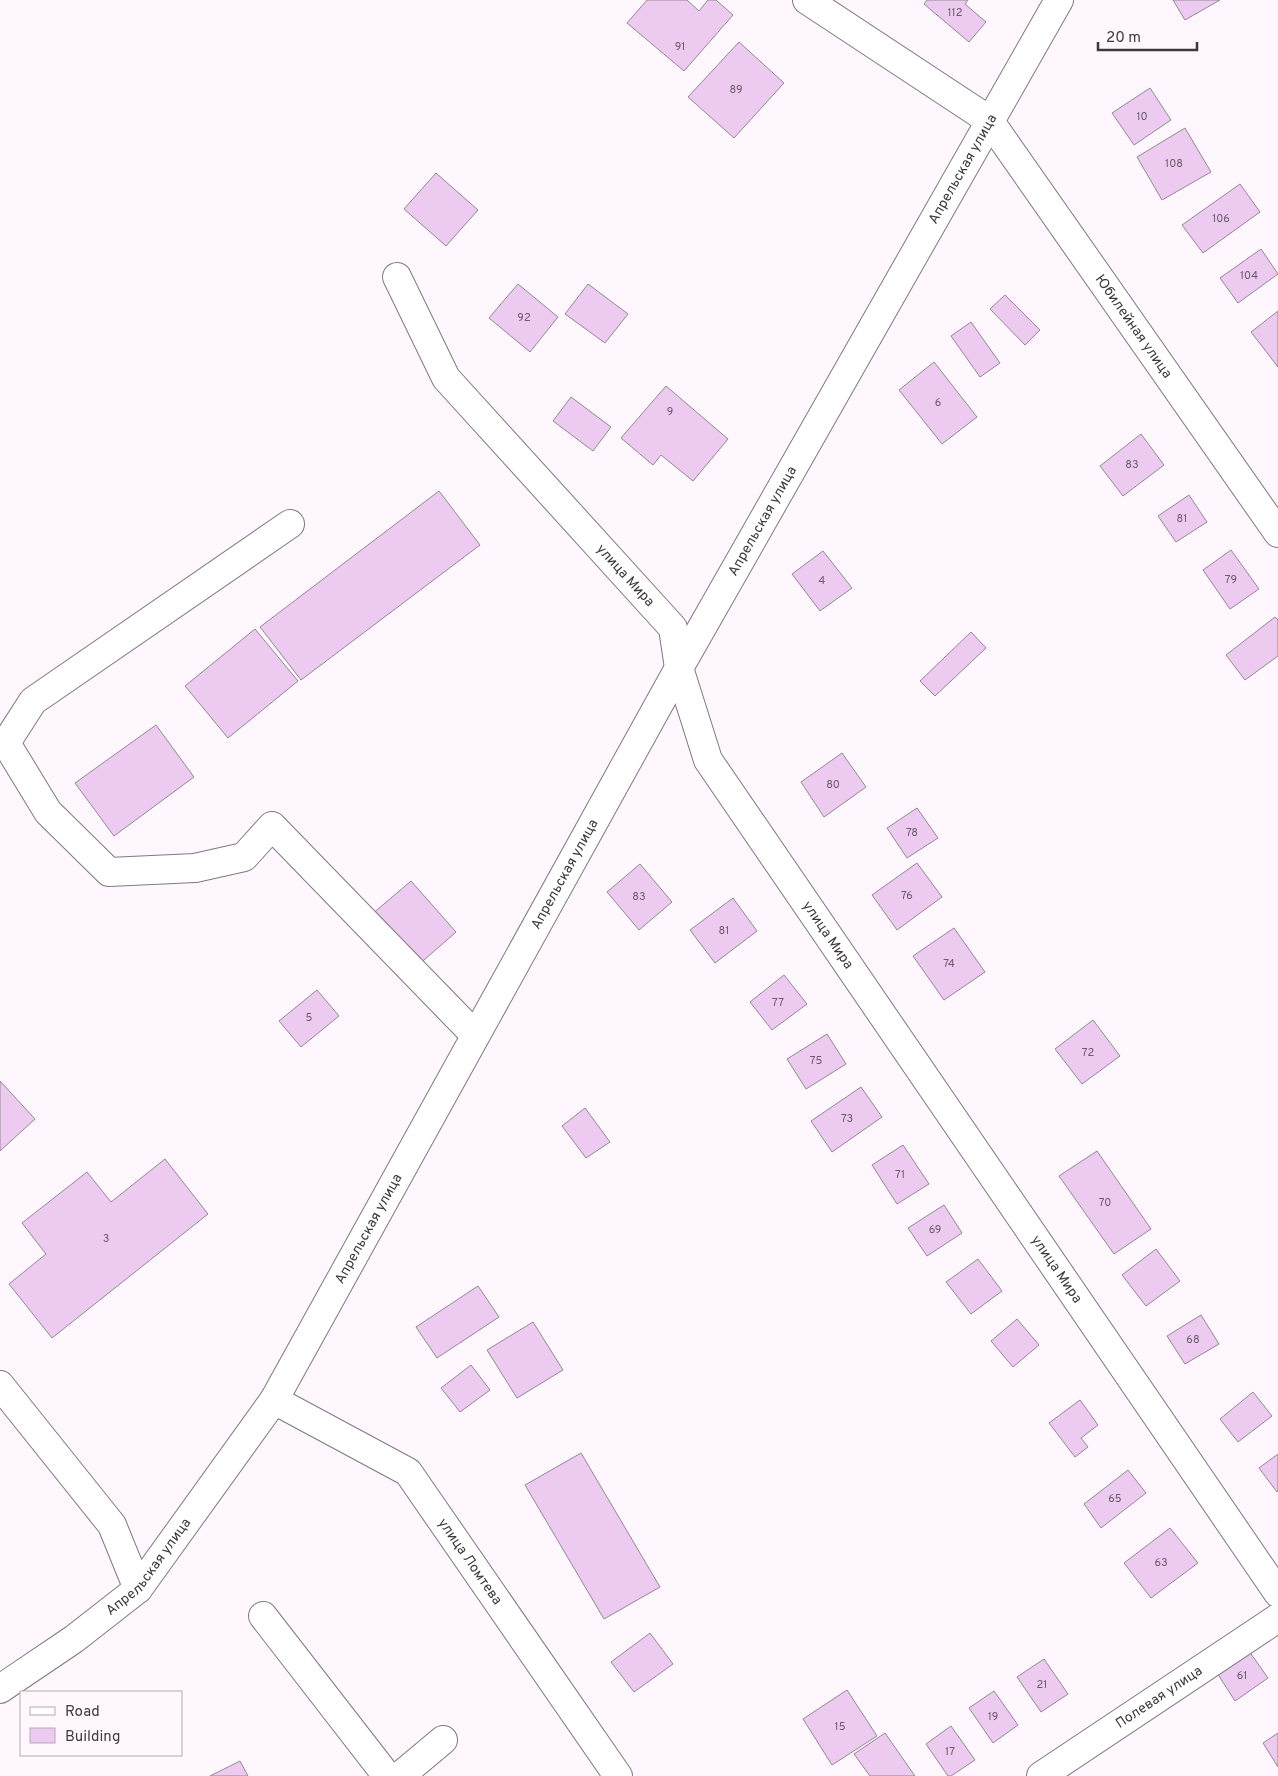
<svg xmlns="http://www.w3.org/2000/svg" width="1278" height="1776" font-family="Overpass,sans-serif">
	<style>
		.building { fill: #edcaef; stroke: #918991 }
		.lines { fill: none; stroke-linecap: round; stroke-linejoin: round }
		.minor-casing { stroke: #807880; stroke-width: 30 }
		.minor { stroke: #fff; stroke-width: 28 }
		.labels { text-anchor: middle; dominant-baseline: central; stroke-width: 4; stroke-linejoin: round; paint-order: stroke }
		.number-label { font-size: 11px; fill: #685c69 }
		.street-label { font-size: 14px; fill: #3c383c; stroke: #fef8fe }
	</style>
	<rect width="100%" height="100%" fill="#fef8fe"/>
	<path class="building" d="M 647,0 L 687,0 L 699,11 L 708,0 L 716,0 L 733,15 L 684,71 L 627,23 Z
		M 927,0 L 968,0 L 965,4 L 986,22 L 969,42 L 924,4 Z
		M 1173,0 L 1220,0 L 1185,20 Z
		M 739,42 L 784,83 L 734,138 L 688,97 Z
		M 1150,88 L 1171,120 L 1134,145 L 1112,113 Z
		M 1185,128 L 1211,172 L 1162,200 L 1137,157 Z
		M 436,173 L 478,210 L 446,246 L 404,209 Z
		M 1240,184 L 1260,212 L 1203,253 L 1182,225 Z
		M 1261,249 L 1278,274 L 1238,303 L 1220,278 Z
		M 518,284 L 558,317 L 530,352 L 489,318 Z
		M 588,284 L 628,314 L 605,343 L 565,314 Z
		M 1005,295 L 1040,330 L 1025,345 L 990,309 Z
		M 1278,311 L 1278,367 L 1251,332 Z
		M 971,322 L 1000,363 L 980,377 L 951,336 Z
		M 934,362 L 977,417 L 942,444 L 899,390 Z
		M 666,386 L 728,439 L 693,481 L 661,455 L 653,465 L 621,438 Z
		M 571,397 L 611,427 L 593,451 L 553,421 Z
		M 1141,434 L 1164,465 L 1123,496 L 1100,466 Z
		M 439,491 L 480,545 L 301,680 L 260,627 Z
		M 1189,495 L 1207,522 L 1176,542 L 1158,516 Z
		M 1231,550 L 1259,589 L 1230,609 L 1203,570 Z
		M 823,551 L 852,588 L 820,611 L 792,574 Z
		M 1275,617 L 1278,620 L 1278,656 L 1245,680 L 1226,655 Z
		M 255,629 L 298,681 L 228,738 L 185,686 Z
		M 971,632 L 986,648 L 935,696 L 920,681 Z
		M 156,725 L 194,777 L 114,836 L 75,783 Z
		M 842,753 L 866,787 L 824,817 L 801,782 Z
		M 917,808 L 938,838 L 907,858 L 887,828 Z
		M 917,863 L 942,897 L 897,930 L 872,895 Z
		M 640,864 L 672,902 L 639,930 L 607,892 Z
		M 411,881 L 456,932 L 416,967 L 371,915 Z
		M 733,898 L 757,931 L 715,963 L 690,930 Z
		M 954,928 L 985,972 L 944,1000 L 913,956 Z
		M 784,975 L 807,1004 L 772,1030 L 750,1002 Z
		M 317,990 L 339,1016 L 301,1047 L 279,1021 Z
		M 1093,1020 L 1120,1056 L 1082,1084 L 1055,1049 Z
		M 827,1034 L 846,1064 L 806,1089 L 787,1059 Z
		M 0,1081 L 35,1119 L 0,1151 Z
		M 861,1087 L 882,1117 L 832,1152 L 811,1121 Z
		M 585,1108 L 610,1142 L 586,1158 L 562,1126 Z
		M 903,1145 L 929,1184 L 897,1204 L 872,1165 Z
		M 1097,1151 L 1151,1229 L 1114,1254 L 1059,1176 Z
		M 165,1159 L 208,1214 L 52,1338 L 9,1284 L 46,1254 L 22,1223 L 87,1172 L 111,1202 Z
		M 944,1205 L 962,1233 L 927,1256 L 908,1228 Z
		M 1156,1249 L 1180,1281 L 1146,1306 L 1122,1275 Z
		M 978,1259 L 1002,1291 L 971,1314 L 946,1282 Z
		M 478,1286 L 499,1317 L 437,1358 L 416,1327 Z
		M 1201,1315 L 1219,1344 L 1185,1364 L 1167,1336 Z
		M 1017,1319 L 1039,1345 L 1013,1367 L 991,1341 Z
		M 533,1322 L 563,1370 L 517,1398 L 487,1350 Z
		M 471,1365 L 490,1390 L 460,1412 L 441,1388 Z
		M 1253,1392 L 1272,1416 L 1238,1442 L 1220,1419 Z
		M 1080,1400 L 1098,1425 L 1081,1438 L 1088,1447 L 1075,1457 L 1049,1423 Z
		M 581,1453 L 660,1587 L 604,1619 L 525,1485 Z
		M 1278,1454 L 1278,1491 L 1277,1492 L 1259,1468 Z
		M 1128,1470 L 1146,1493 L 1101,1528 L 1084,1504 Z
		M 1170,1528 L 1198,1563 L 1151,1598 L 1124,1563 Z
		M 650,1633 L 673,1664 L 634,1692 L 611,1662 Z
		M 1249,1651 L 1268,1678 L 1235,1701 L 1217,1673 Z
		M 1044,1659 L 1068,1694 L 1041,1712 L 1017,1677 Z
		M 847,1690 L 877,1736 L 832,1765 L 803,1719 Z
		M 994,1691 L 1018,1725 L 993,1743 L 969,1708 Z
		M 951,1726 L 975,1760 L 951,1776 L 948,1776 L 926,1744 Z
		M 885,1733 L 915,1776 L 870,1776 L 854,1754 Z
		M 1278,1733 L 1278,1767 L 1263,1743 Z
		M 240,1761 L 248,1776 L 210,1776 Z"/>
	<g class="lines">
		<defs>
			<g id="minor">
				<path id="s1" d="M 807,0 L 989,120 L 1278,533"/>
				<path id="s2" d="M 397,277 L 446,378 L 673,628 L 679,668 L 708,760 L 1278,1593"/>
				<path d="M 290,524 L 33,701 L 6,743 L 48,812 L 109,872 L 195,868 L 244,857 L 272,826 L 475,1035"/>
				<path d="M 0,1385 L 112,1525 L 138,1589"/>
				<path id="s3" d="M 274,1400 L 408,1472 L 618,1776"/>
				<path d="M 263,1616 L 387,1776"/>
				<path id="s4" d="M 0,1689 L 74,1639 L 138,1589 L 274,1400 L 679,668 L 1059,0"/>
				<path d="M 400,1776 L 443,1740"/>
				<path id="s5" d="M 1041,1776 L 1278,1618"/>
			</g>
		</defs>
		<use href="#minor" class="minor-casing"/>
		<use href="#minor" class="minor"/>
	</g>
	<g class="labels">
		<g class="number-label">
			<text x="955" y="13">112</text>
			<text x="680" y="47">91</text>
			<text x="736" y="90">89</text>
			<text x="1142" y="117">10</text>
			<text x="1174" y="164">108</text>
			<text x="1221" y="219">106</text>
			<text x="1249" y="276">104</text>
			<text x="524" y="318">92</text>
			<text x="938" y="403">6</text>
			<text x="670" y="412">9</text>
			<text x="1132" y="465">83</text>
			<text x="1182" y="519">81</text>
			<text x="1231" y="580">79</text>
			<text x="822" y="581">4</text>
			<text x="833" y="785">80</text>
			<text x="912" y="833">78</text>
			<text x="907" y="896">76</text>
			<text x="639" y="897">83</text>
			<text x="724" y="931">81</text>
			<text x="949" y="964">74</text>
			<text x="778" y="1003">77</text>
			<text x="309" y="1018">5</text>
			<text x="1088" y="1053">72</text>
			<text x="816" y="1061">75</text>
			<text x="847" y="1119">73</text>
			<text x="900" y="1175">71</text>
			<text x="1105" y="1203">70</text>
			<text x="935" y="1230">69</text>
			<text x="106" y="1239">3</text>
			<text x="1193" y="1340">68</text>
			<text x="1115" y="1499">65</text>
			<text x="1161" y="1563">63</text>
			<text x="1242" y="1676">61</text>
			<text x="1042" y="1685">21</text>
			<text x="993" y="1717">19</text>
			<text x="840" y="1727">15</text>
			<text x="950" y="1752">17</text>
		</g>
		<g class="street-label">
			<text stroke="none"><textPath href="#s4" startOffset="1814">Апрельская улица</textPath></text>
			<text stroke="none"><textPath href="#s1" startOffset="470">Юбилейная улица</textPath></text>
			<text stroke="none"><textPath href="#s4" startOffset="1409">Апрельская улица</textPath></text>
			<text stroke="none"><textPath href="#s2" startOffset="379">улица Мира</textPath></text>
			<text stroke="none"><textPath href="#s4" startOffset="1004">Апрельская улица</textPath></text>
			<text stroke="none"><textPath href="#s2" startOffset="799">улица Мира</textPath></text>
			<text stroke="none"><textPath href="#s4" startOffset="599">Апрельская улица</textPath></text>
			<text stroke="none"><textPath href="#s2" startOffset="1204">улица Мира</textPath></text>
			<text stroke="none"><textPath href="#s3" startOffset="261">улица Ломтева</textPath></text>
			<text stroke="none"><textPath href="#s4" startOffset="194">Апрельская улица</textPath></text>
			<text stroke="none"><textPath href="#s5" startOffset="142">Полевая улица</textPath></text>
		</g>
	</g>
	<rect x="20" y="1691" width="162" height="65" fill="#fef8fe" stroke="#b0abb0"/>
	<rect x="30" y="1707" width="25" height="8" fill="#ffffff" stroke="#b0abb0"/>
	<text x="65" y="1716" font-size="15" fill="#3c383c">Road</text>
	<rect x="30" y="1728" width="25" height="15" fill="#edcaef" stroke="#b0abb0"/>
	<text x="65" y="1741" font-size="15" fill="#3c383c">Building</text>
	<path d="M1098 42v8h99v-8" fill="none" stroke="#3c383c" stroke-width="2.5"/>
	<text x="1106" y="42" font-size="15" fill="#3c383c" stroke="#fef8fe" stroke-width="4" paint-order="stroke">20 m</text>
</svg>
